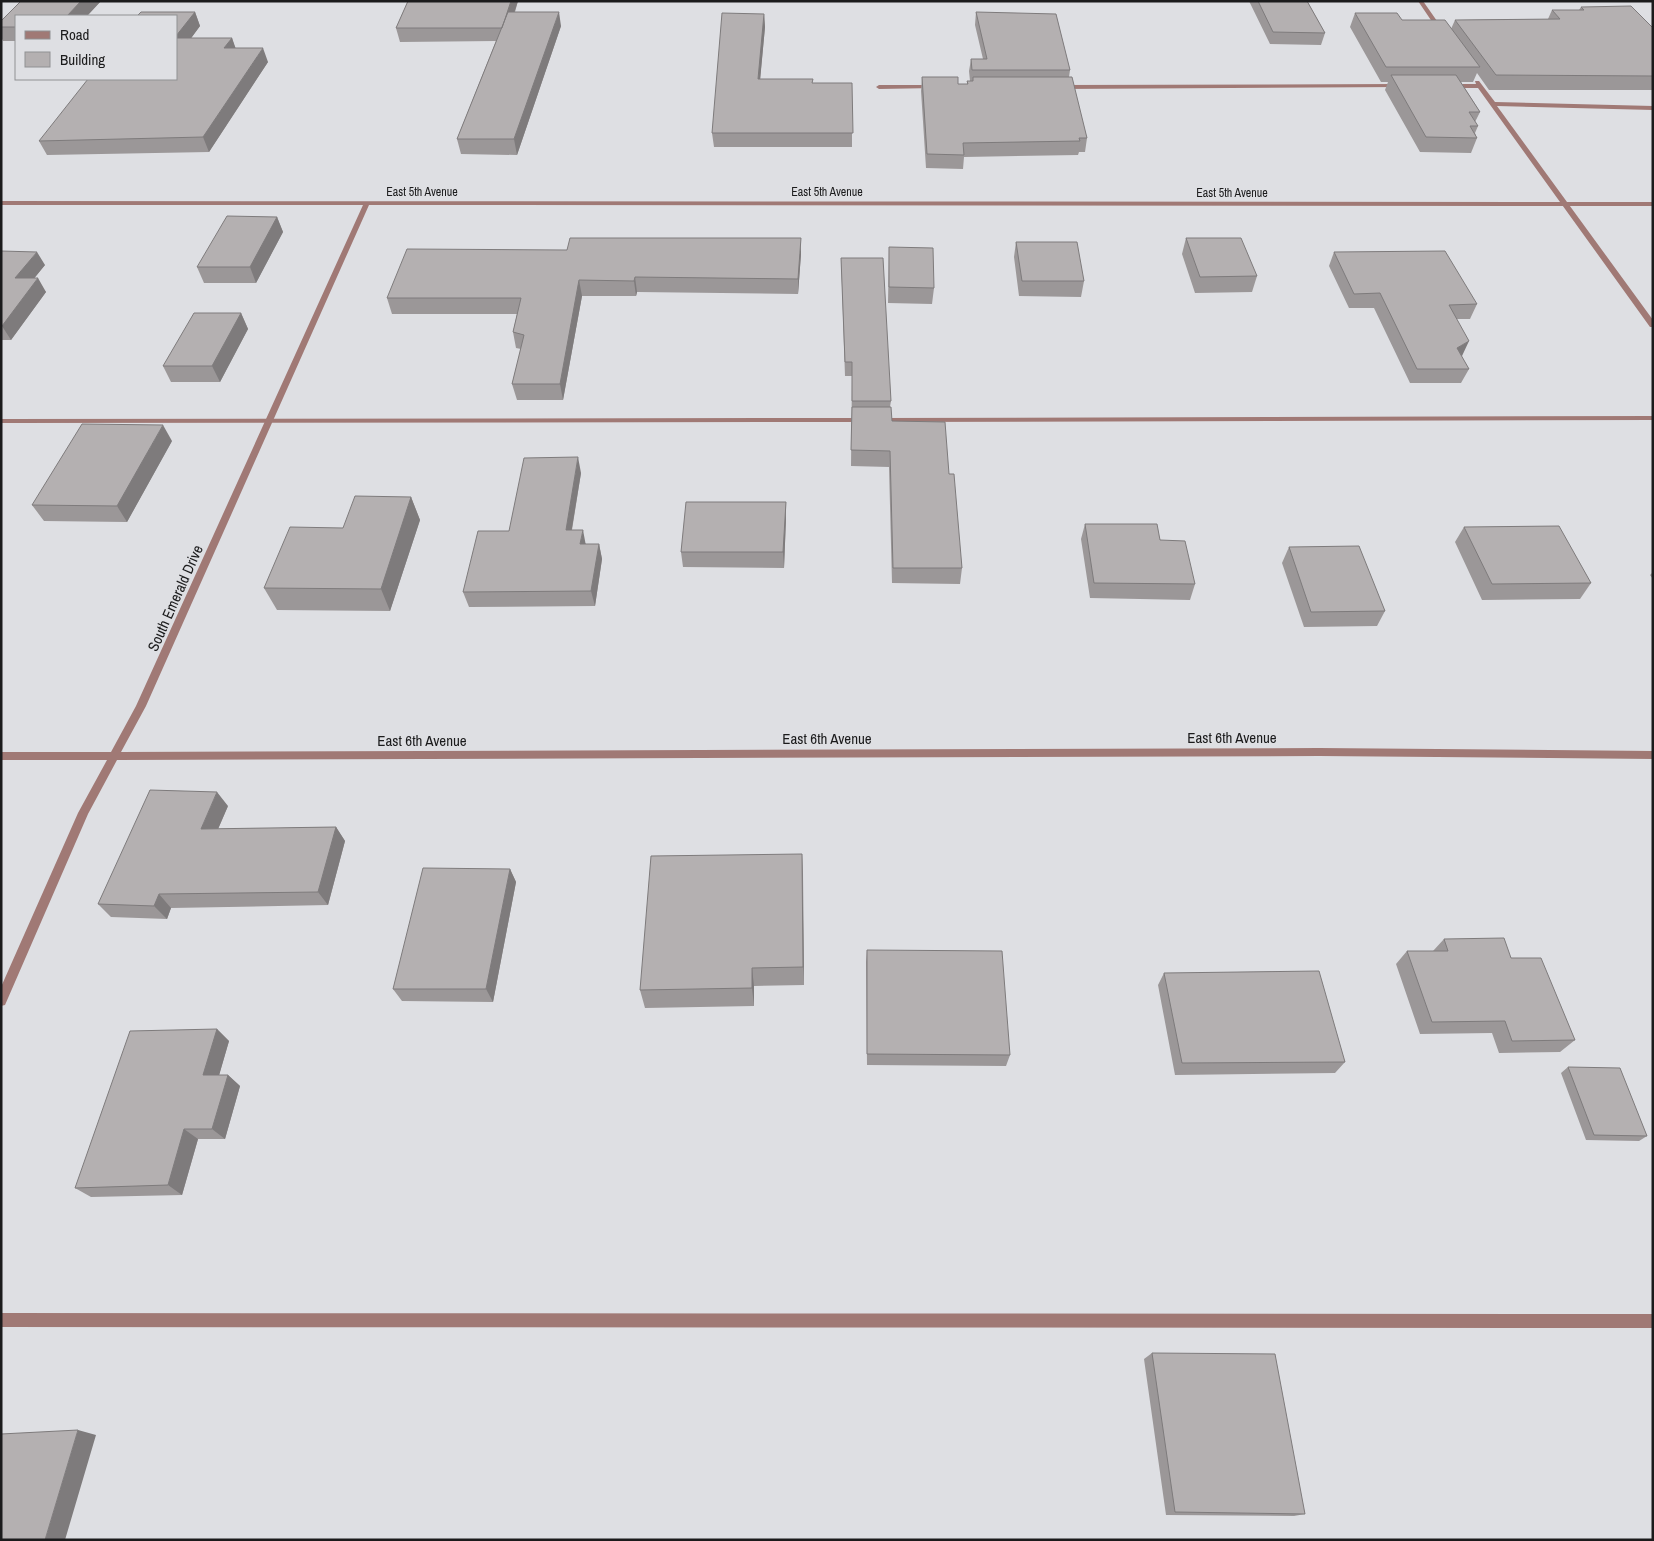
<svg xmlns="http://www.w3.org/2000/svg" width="1654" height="1541" font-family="'Archivo Narrow',sans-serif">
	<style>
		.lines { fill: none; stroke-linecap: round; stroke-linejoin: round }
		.service { fill: #a07975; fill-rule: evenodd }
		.minor { fill: #a07975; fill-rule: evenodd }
		.wall { fill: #9b9798 }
		.shaded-wall { fill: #7e7b7c }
		.building { fill: #b4b0b1; stroke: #7e7b7c }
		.labels { text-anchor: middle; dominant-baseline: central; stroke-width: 4; stroke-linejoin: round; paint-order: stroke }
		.far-street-label { font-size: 12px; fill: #1b1b1c; stroke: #dedfe3 }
		.street-label { font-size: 15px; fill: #1b1b1c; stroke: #dedfe3 }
	</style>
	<rect width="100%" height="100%" fill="#dedfe3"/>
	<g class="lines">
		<path class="service" d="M 1418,1 L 1423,1 L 1444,31 L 1443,32 L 1439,32 Z
			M 1475,81 L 1479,81 L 1495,102 L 1653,106 L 1653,110 L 1497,106 L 1653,320 L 1653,327 L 1650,327 L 1478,88 L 1451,88 L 1448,86 L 1451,84 L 1476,84 Z
			M 1399,84 L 1401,85 L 1401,87 L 1061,89 L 1058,87 L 1061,85 Z
			M 934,85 L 936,86 L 936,88 L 879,89 L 876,87 L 879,85 Z
			M 1653,416 L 1653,420 L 879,422 L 875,420 L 879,418 Z
			M 864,418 L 867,418 L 867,422 L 1,423 L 1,419 Z
			M 1,1313 L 1653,1314 L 1653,1328 L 1,1327 Z"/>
		<path class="minor" d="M 1,201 L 1653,202 L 1653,206 L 369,205 L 146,706 L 121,752 L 1319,748 L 1653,751 L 1653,759 L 1319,756 L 117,760 L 88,814 L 5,1005 L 1,1006 L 1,987 L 78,813 L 107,760 L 1,760 L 1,752 L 111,752 L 136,706 L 363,205 L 1,205 Z"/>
	</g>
	<path class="wall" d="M 21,1 L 101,1 L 87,16 L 16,16 L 16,41 L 3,41 L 1,37 L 1,21 Z
		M 408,1 L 518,1 L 515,12 L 561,26 L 517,155 L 461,154 L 457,139 L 496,41 L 400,42 L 396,28 Z
		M 1249,1 L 1307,1 L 1325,33 L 1321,45 L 1270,44 Z
		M 1581,7 L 1653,28 L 1653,90 L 1489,90 L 1477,73 L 1473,82 L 1461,82 L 1480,112 L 1475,122 L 1478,126 L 1475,133 L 1477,138 L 1471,153 L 1420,152 L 1385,90 L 1388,82 L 1381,82 L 1350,27 L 1355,13 L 1451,29 L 1455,20 L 1548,19 L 1552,10 L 1579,10 Z
		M 195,12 L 200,26 L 191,38 L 232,38 L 235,48 L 268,62 L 209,152 L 47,155 L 39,141 Z
		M 976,12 L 1070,70 L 1069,77 L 1087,138 L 1085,152 L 1079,152 L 1078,155 L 964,157 L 963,169 L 926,168 L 921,91 L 922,77 L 958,84 L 967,84 L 967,81 L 970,81 L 969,71 L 971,59 L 983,59 L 975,25 Z
		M 764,14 L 765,27 L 760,79 L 813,83 L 852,83 L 852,147 L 714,147 L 712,133 Z
		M 277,217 L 283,232 L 256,283 L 204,283 L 197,267 Z
		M 1186,238 L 1257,276 L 1252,292 L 1195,293 L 1182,254 Z
		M 1016,242 L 1084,281 L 1081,297 L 1019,296 L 1014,257 Z
		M 889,247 L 934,288 L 932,304 L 888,303 Z
		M 567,250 L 801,254 L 798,294 L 637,292 L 636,296 L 582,296 L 563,400 L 517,400 L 512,384 L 521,349 L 516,348 L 513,332 L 517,314 L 392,314 L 387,298 Z
		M 1,251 L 45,265 L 34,278 L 46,292 L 11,340 L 1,340 Z
		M 1334,252 L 1477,304 L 1470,319 L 1456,319 L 1461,356 L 1469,369 L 1461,383 L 1410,383 L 1374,308 L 1349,308 L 1329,266 Z
		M 841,258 L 891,401 L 890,407 L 892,421 L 949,474 L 962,568 L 960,584 L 892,583 L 889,467 L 851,466 L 852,376 L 845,376 Z
		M 241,313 L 248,329 L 220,382 L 171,382 L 163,366 Z
		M 172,441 L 127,522 L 44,521 L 32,505 Z
		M 581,473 L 572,530 L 586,544 L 599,544 L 602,559 L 595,606 L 469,607 L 463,592 L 509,531 Z
		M 411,497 L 420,520 L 390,611 L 277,610 L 264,588 Z
		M 786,502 L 786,518 L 784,568 L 683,567 L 681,552 Z
		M 1085,524 L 1195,584 L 1190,600 L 1090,598 L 1081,539 Z
		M 1464,527 L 1591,583 L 1580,599 L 1482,600 L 1455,542 Z
		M 1289,547 L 1385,611 L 1377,626 L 1304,627 L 1282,563 Z
		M 1653,572 L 1653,579 L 1650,575 Z
		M 228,806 L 218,829 L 336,827 L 345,841 L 328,905 L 171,908 L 167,919 L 111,917 L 98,904 Z
		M 802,854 L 804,985 L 754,986 L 754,1006 L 645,1008 L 640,990 Z
		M 510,869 L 516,882 L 493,1002 L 402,1001 L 393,989 Z
		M 1444,939 L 1511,958 L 1575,1040 L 1560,1052 L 1499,1053 L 1492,1033 L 1420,1034 L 1396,964 L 1407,951 L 1433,951 Z
		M 867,950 L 1010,1055 L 1006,1066 L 867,1065 L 866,962 Z
		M 1164,973 L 1345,1062 L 1335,1073 L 1175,1075 L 1158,985 Z
		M 217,1029 L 229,1041 L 219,1075 L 228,1075 L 240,1086 L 225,1139 L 198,1139 L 182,1195 L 91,1197 L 75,1188 Z
		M 1568,1067 L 1647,1136 L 1639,1141 L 1586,1140 L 1561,1073 Z
		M 1152,1353 L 1305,1514 L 1294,1516 L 1166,1515 L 1144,1359 Z"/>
	<path class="shaded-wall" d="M 81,1 L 101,1 L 87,16 L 67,16 Z
		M 511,1 L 518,1 L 505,41 L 502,28 Z
		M 195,12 L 200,26 L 181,52 L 176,41 L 176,36 Z
		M 559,12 L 561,26 L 517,155 L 514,139 Z
		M 764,14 L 765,27 L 759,92 L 758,79 Z
		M 232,38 L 237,52 L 224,48 Z
		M 263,48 L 268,62 L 209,152 L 203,137 Z
		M 277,217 L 283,232 L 256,283 L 250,267 Z
		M 801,238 L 801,254 L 798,294 L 798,279 Z
		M 37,252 L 45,265 L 24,291 L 15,278 Z
		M 635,277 L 637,292 L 636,296 L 634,281 Z
		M 38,278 L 46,292 L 11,340 L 2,326 Z
		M 579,280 L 582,296 L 563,400 L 560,384 Z
		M 241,313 L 248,329 L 220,382 L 212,366 Z
		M 1469,341 L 1462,356 L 1450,362 L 1457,348 Z
		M 163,425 L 172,441 L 127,522 L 117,506 Z
		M 578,457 L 581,473 L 569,546 L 566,530 Z
		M 411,497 L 420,520 L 390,611 L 381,589 Z
		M 786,502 L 786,518 L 784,568 L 783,552 Z
		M 583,530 L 586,546 L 580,544 Z
		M 599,544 L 602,559 L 595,606 L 591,591 Z
		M 217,792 L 228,806 L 212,843 L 201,829 Z
		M 336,827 L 345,841 L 328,905 L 318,892 Z
		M 802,854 L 803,874 L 804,985 L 803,967 Z
		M 510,869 L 516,882 L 493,1002 L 486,989 Z
		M 159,894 L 171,908 L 167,919 L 154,906 Z
		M 752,968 L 754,986 L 754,1006 L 752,988 Z
		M 217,1029 L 229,1041 L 216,1086 L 203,1075 Z
		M 228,1075 L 240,1086 L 225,1139 L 212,1129 Z
		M 184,1129 L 198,1139 L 182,1195 L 168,1185 Z
		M 78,1430 L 96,1435 L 65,1540 L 45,1540 Z"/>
	<path class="building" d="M 21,1 L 81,1 L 67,16 L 16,16 L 16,27 L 1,27 L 1,21 Z
		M 408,1 L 511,1 L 502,28 L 396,28 Z
		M 1258,1 L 1307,1 L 1325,33 L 1273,32 Z
		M 1631,6 L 1653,28 L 1653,76 L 1496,75 L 1455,20 L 1560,19 L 1552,10 L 1584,10 L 1581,7 Z
		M 141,12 L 195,12 L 176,36 L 176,16 L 137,16 Z
		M 508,12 L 559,12 L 514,139 L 457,139 Z
		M 976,12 L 1056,14 L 1070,70 L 972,70 L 971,59 L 987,59 Z
		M 722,13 L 764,14 L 758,79 L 813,79 L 812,83 L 852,83 L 853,133 L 712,133 Z
		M 1355,13 L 1397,13 L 1402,20 L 1445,20 L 1480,67 L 1386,67 Z
		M 176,38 L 232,38 L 224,48 L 263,48 L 203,137 L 39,141 L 88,79 L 176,79 Z
		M 1391,75 L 1456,75 L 1480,112 L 1469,112 L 1478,126 L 1470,126 L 1477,138 L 1426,137 Z
		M 922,77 L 958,77 L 958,84 L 968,84 L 967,81 L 973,81 L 973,77 L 1072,77 L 1087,138 L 1079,138 L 1080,141 L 963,143 L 964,155 L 927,154 Z
		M 227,216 L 277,217 L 250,267 L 197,267 Z
		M 570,238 L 801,238 L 798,279 L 635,277 L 634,281 L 579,280 L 560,384 L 512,384 L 524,335 L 513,332 L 521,298 L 387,298 L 407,249 L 567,250 Z
		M 1186,238 L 1241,238 L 1257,276 L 1200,277 Z
		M 1016,242 L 1077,242 L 1084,281 L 1022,281 Z
		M 889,247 L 933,248 L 934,288 L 889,287 Z
		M 1,251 L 37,252 L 15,278 L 38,278 L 2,326 L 1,326 Z
		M 1445,251 L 1477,304 L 1449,305 L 1469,341 L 1457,348 L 1469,369 L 1417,369 L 1380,293 L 1354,294 L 1334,252 Z
		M 841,258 L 883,258 L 891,401 L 852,401 L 852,362 L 845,362 Z
		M 194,313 L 241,313 L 212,366 L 163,366 Z
		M 852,407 L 891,407 L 892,421 L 945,422 L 949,474 L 954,474 L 962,568 L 893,568 L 890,451 L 851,450 Z
		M 82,424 L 163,425 L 117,506 L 32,505 Z
		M 578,457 L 566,530 L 583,530 L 580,544 L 599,544 L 591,591 L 463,592 L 478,531 L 509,531 L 524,458 Z
		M 355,496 L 411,497 L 381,589 L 264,588 L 290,527 L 343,528 Z
		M 686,502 L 786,502 L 783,552 L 681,552 Z
		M 1085,524 L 1157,524 L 1160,540 L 1185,541 L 1195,584 L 1094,583 Z
		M 1559,526 L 1591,583 L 1492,584 L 1464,527 Z
		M 1359,546 L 1385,611 L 1311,612 L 1289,547 Z
		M 150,790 L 217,792 L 201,829 L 336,827 L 318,892 L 159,894 L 154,906 L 98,904 Z
		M 802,854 L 803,967 L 752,968 L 752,988 L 640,990 L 651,856 Z
		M 423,868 L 510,869 L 486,989 L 393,989 Z
		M 1504,938 L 1511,958 L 1541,958 L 1575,1040 L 1512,1041 L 1505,1021 L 1432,1022 L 1407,951 L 1448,951 L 1444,939 Z
		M 867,950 L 1002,951 L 1010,1055 L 867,1054 Z
		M 1319,971 L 1345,1062 L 1182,1063 L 1164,973 Z
		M 217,1029 L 203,1075 L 228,1075 L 212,1129 L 184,1129 L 168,1185 L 75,1188 L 130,1031 Z
		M 1568,1067 L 1620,1068 L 1647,1136 L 1594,1135 Z
		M 1152,1353 L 1275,1354 L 1305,1514 L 1175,1512 Z
		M 78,1430 L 45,1540 L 1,1540 L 1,1434 Z"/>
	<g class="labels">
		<g class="far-street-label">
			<text x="422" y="192">East 5th Avenue</text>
			<text x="827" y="192">East 5th Avenue</text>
			<text x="1232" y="193">East 5th Avenue</text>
		</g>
		<g class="street-label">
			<text transform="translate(175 598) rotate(-66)">South Emerald Drive</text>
			<text x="1232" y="737">East 6th Avenue</text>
			<text x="827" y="738">East 6th Avenue</text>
			<text x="422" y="740">East 6th Avenue</text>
		</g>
	</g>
	<rect width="1654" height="1541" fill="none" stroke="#1b1b1c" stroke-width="5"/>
	<rect x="15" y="15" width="162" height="65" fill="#dedfe3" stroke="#909193"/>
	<rect x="25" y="31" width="25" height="8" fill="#a07975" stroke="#909193"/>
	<text x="60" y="40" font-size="15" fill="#1b1b1c">Road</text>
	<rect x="25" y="52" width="25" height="15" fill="#b4b0b1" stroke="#909193"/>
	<text x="60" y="65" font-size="15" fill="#1b1b1c">Building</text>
</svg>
